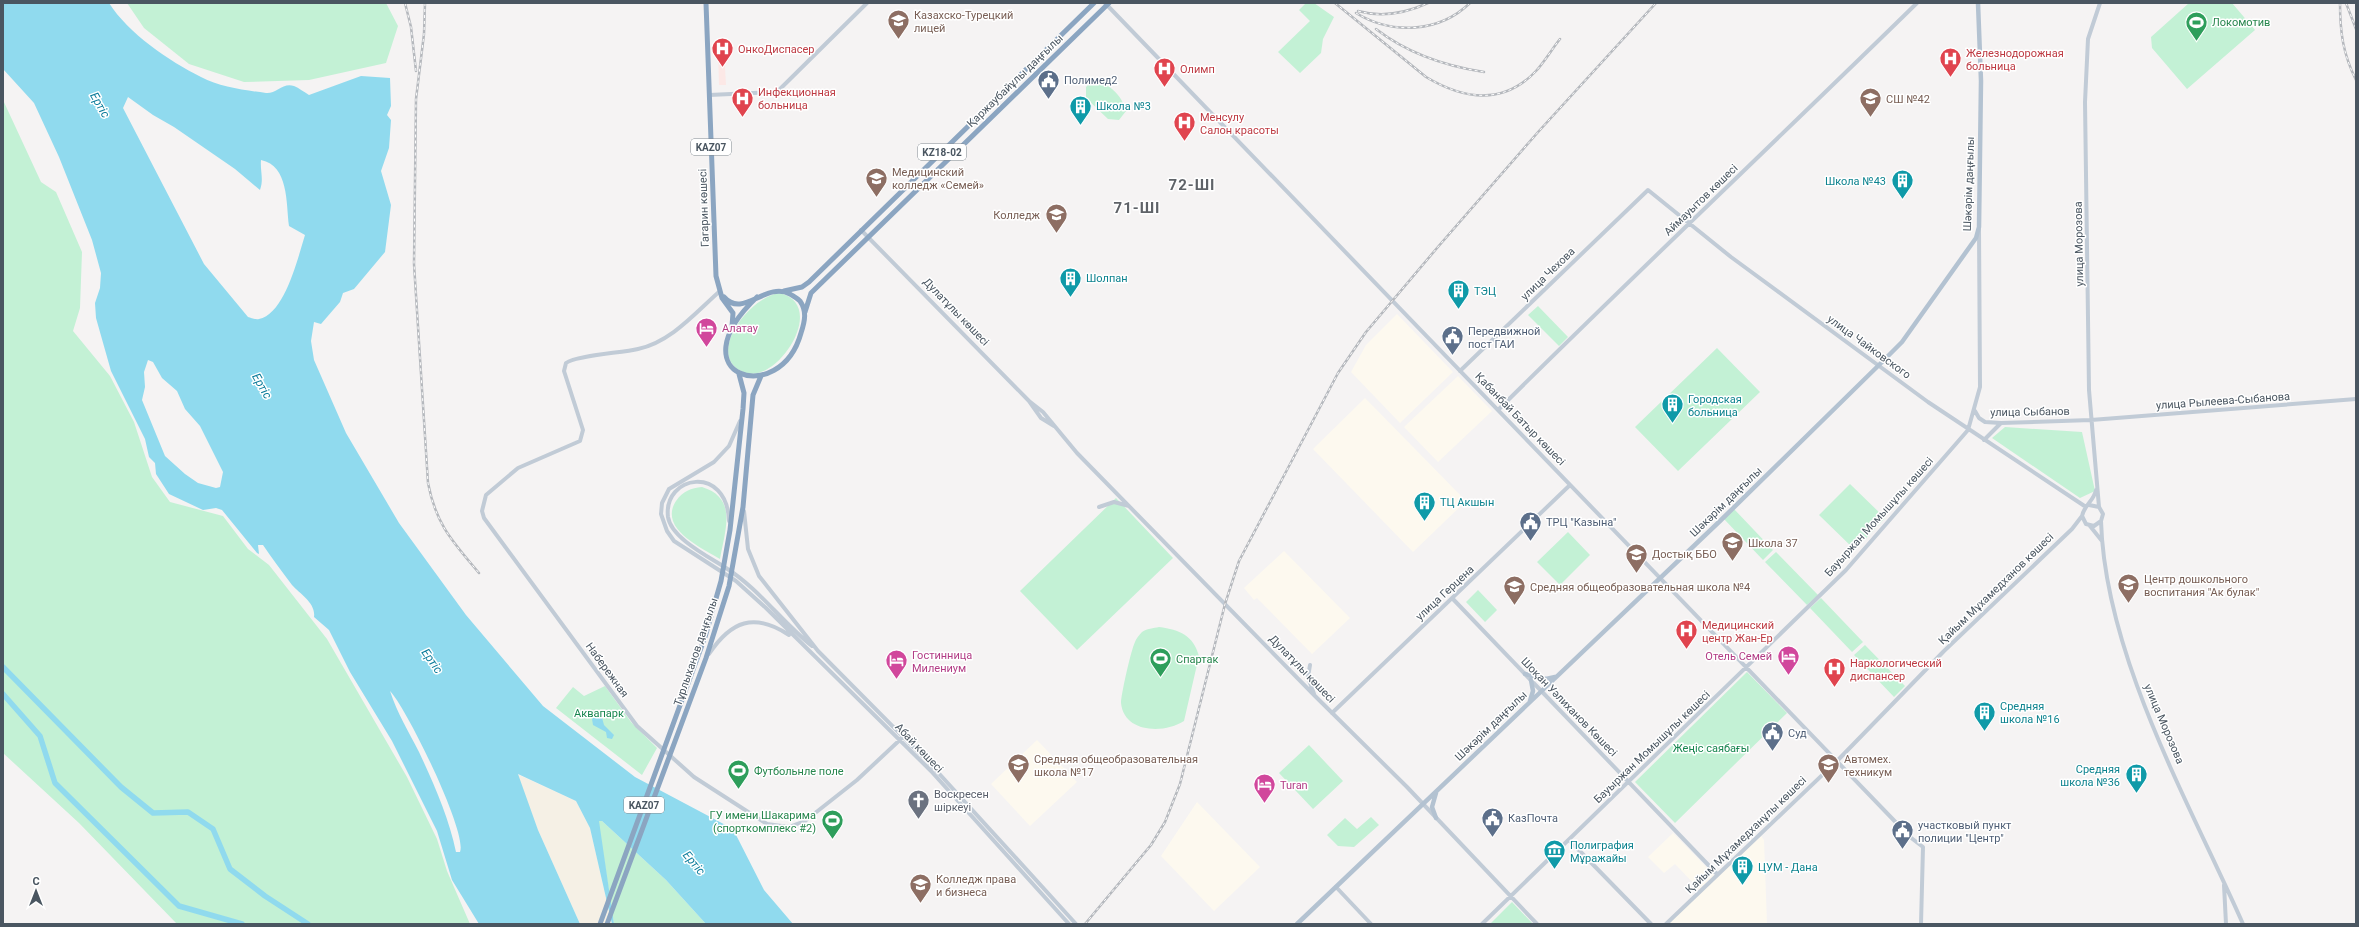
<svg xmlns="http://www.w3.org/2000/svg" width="2359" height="927" font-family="Roboto,sans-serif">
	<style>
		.commercial { fill: #fdf9ef }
		.medical { fill: #fce8e6 }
		.green { fill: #c3f1d5 }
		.sand { fill: #f5f0e5 }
		.water { fill: #90daee; fill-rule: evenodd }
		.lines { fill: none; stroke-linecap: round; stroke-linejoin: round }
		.river { stroke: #90daee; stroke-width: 5.5 }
		.secondary { stroke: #c1cbd6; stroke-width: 4 }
		.primary { stroke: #b3c2d1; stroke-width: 4.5 }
		.highway { stroke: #8ba5c1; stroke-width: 5 }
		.rail-casing { stroke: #b5b8bd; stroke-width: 2.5 }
		.rail { stroke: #fff; stroke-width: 1; stroke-dasharray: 3; stroke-linecap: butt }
		.labels { text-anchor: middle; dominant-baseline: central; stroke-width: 3; stroke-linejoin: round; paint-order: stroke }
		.shield { fill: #fff; stroke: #808990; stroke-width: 1 }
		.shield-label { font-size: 10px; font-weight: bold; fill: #4a5661 }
		.education-label { font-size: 11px; fill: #785e54; stroke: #fff; text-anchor: start }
		.leisure-label { font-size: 11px; fill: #27864d; stroke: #fff; text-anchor: start }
		.health-label { font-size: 11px; fill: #be3a42; stroke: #fff; text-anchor: start }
		.service-label { font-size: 11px; fill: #4e5e75; stroke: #fff; text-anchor: start }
		.street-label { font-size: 11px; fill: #4a5661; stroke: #fff }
		.culture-label { font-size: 11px; fill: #0d838f; stroke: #fff; text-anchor: start }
		.hotel-label { font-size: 11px; fill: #b23c85; stroke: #fff; text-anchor: start }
		.park-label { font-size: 11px; fill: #17864f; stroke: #fff }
		.worship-label { font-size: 11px; fill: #5b616d; stroke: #fff; text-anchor: start }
		.water-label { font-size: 12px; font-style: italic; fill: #0c7c9b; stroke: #fff }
		.district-label { font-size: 15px; font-weight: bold; letter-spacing: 1px; fill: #5f6368; stroke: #fff }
	</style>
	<rect width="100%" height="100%" fill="#f5f3f3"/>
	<path class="commercial" d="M 1397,314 L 1453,372 L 1400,423 L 1351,372 L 1366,345 Z
		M 1458,376 L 1492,411 L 1438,462 L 1404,427 Z
		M 1365,398 L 1466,501 L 1413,552 L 1313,449 Z
		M 1284,551 L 1350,618 L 1312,654 L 1257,598 L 1254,600 L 1244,588 Z
		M 1037,740 L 1077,782 L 1030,826 L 991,784 Z
		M 1197,802 L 1260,867 L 1214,911 L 1161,856 Z
		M 1673,833 L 1714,875 L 1699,889 L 1675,864 L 1664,873 L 1648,857 Z
		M 1761,836 L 1764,840 L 1767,924 L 1667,924 Z"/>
	<path class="medical" d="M 718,49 L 724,49 L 726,85 L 719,85 Z"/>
	<path class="green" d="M 127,3 L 386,3 L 398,26 L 386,63 L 309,80 L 244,82 L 189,64 L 144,28 Z
		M 1306,3 L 1314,3 L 1334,17 L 1323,39 L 1321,53 L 1300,73 L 1278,52 L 1310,21 L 1299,10 Z
		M 2189,3 L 2232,3 L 2255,30 L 2187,89 L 2152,48 L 2151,37 Z
		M 1093,80 C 1109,83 1122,95 1126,111 L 1119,120 L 1108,119 L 1086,98 L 1086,87 Z
		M 3,100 L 41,182 L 56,192 L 82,252 L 80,308 L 73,331 L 110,376 L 134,422 L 152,477 L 170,502 L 223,516 L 248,549 L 269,565 L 327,639 L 407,777 L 437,839 L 447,871 L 470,924 L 177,924 L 79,823 L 3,753 Z
		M 779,293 C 829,304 778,383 746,373 C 703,359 747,298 779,293 Z
		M 1538,306 L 1568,337 L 1559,346 L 1528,315 Z
		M 1717,348 L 1760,392 L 1678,471 L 1635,427 Z
		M 2005,427 L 2082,432 L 2095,491 L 2080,498 L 1992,438 Z
		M 1850,484 L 1885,518 L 1855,550 L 1819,515 Z
		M 702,487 C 738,498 725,530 720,559 C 702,548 658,529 676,501 C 683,491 691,488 702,487 Z
		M 1116,498 L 1173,558 L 1077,650 L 1020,591 Z
		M 1734,509 L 1773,550 L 1763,560 L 1724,519 Z
		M 1568,532 L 1590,555 L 1560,585 L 1537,562 Z
		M 1776,552 L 1818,595 L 1807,605 L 1765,562 Z
		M 1478,590 L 1497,610 L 1485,622 L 1466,602 Z
		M 1821,598 L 1863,642 L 1852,652 L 1810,608 Z
		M 1159,627 C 1180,630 1193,635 1199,656 L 1184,721 C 1164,734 1124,733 1121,703 C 1121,695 1131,650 1135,642 C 1136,639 1139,635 1142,632 C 1146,629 1154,628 1159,627 Z
		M 1865,645 L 1905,686 L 1894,697 L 1854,655 Z
		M 1747,672 L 1787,713 L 1675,823 L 1635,782 Z
		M 605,686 L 631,722 L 657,748 L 642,775 L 556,708 L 573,687 L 584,696 Z
		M 1309,745 L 1343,781 L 1313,809 L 1279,773 Z
		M 1371,817 L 1379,825 L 1354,847 L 1338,846 L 1327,835 L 1345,818 L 1357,829 Z
		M 598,821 L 602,821 L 666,880 L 706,924 L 614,924 Z
		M 1512,902 L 1533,924 L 1490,924 Z"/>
	<path class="sand" d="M 517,774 L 576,801 L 590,828 L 612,924 L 580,924 L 538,830 Z"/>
	<path class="water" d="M 3,3 L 109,3 C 128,33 169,61 201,77 C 220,87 244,90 266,93 C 276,94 283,82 294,86 C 299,88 304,92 309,95 L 361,76 L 390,78 L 391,106 L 387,115 L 391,120 L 389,148 L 381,171 L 391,205 L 385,252 L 354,289 L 343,293 L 340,302 L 321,324 L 314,322 L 311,341 L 314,360 L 346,433 L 399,523 L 466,615 L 543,706 L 635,777 L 733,829 L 764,890 L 793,924 L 706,924 L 666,880 L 602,821 L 599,821 L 614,924 L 612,924 L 590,828 L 576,801 L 518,774 L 538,830 L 580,924 L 479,924 L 452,880 L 437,831 L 392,741 L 350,672 L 329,630 L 314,617 C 316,603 300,594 292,585 C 282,572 272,558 263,545 L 258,545 L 259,554 L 257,553 L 222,510 L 216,508 L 203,510 L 169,494 L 156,474 L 155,463 L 149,457 L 145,439 L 111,371 L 96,318 L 95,303 L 100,288 L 101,273 L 92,240 L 59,157 L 34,103 L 3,69 ZM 128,97 L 153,115 L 174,127 L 235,169 L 260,190 C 264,179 260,171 261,160 C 289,166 286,203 289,226 L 305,235 C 298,257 285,314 259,319 C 256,320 251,318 248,317 L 204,264 L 123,108 ZM 148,360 L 153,362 L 162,378 L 177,391 L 185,409 L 200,426 L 223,472 L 220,487 L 216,488 L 198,483 L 185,474 L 165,456 L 142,400 L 145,387 L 144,372 ZM 390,691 C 406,707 468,833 460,852 L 456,852 C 449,818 434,784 419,752 C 409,732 397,713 390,691 Z
		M 596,714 L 601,714 L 604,725 L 614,735 L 612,739 L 607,738 L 606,732 L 593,725 L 592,719 Z"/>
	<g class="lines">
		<path class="river" d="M 3,667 L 121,787 L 153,813 L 188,812 L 213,829 L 230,869 L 265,896 L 308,924
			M 3,694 L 40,736 L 55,783 L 179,906 L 242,924"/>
		<path class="secondary" d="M 1105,3 L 1910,837 L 1923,847 L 1921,924
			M 709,95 L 774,92 L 780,89 L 867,3
			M 861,230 L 1029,401 L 1041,418 L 1054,426
			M 720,291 C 695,313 671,342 638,349 C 622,353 577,355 566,363 L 564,371 L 583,430 L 580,441 L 518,468 L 486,495 L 482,511 L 484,518 L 637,726 L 694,777 L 767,824 L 789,827 L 805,821 L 857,780 L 903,737
			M 1460,371 L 1648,190 L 1731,257 L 1928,402 L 2086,507
			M 1029,401 L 1043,412 L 1077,453 L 1315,696 L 1407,787 L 1537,924
			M 1498,410 C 1636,273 1778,139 1917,3
			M 1975,411 L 1979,418 L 1985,422 L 2001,423 L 2091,420 L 2356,399
			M 740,421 L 729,446 L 714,462 L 669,489 L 662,503 L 661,514 L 667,531 L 674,541 L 736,581 L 766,608 L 931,771 L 1069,924
			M 1984,440 L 2001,423
			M 2089,505 L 2099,507 L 2103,514 L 2101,521 L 2094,526 L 2086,524 L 2082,516 C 2084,505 2094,501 2096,490
			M 1099,507 L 1114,502 L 1129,506
			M 2099,507 L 2089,390 L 2085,102 L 2088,39 L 2100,3
			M 744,511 L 748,549 L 759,576 L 818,651 L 934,768 L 1076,924
			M 729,521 C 727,464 663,475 668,517 C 671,538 709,557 726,568 C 759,589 781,621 812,646
			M 2101,521 C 2105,656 2189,802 2243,924
			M 2090,526 L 2102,541
			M 1452,598 L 1717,874
			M 709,654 C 731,621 754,612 789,635
			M 1310,665 L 1308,677 L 1314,694
			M 1332,713 L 1570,485
			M 1570,841 L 1651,924
			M 2224,885 L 2226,924
			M 1336,887 L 1371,924
			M 1482,924 L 1846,570 L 1968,430 L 1980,387 L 1979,229
			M 1666,924 L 1838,760 L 1944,651 L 2072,529 L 2082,516"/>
		<path class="primary" d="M 1525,674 L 1546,679 L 1555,677
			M 1530,701 L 1533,691 L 1531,680
			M 1436,793 L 1432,807 L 1436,818
			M 1297,924 L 1720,521 L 1879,365 L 1902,342 L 1976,238 L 1979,227 L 1981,81 L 1978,3"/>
		<path class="highway" d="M 706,3 L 716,276 L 722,298 L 733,313 L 732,326
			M 784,291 L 802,287 L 809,282 L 1094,3
			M 724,297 C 743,319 766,281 790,294 C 793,296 797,298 800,301 C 807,311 805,321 801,333 C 780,409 674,376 757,297
			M 805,312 L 811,293 L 1109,3
			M 600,924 L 705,637 L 721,581 L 730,530 L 743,409 L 744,393 L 739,374
			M 607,924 L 706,658 L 729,586 L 743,507 L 753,395 L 761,376"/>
		<defs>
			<path id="rail" d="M 405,3 L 411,27 L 416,71
				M 425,3 L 424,34 L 416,99 L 414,264 L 428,483 C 436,525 453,542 479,573
				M 1335,3 L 1426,77 C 1463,99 1503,106 1536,71 C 1545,61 1552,49 1560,39
				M 2340,3 C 2340,32 2343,54 2356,80
				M 2346,3 L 2356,29
				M 1358,11 C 1383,18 1406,13 1428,3
				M 1356,13 C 1392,35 1439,33 1470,3
				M 1376,29 C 1407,53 1445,66 1484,72
				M 1085,924 L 1151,845 L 1165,822 L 1180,784 L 1225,604 L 1239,561 L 1338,373 L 1366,332 L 1437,248 L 1539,131 L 1656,3"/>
		</defs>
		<use href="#rail" class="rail-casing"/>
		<use href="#rail" class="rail"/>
	</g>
	<defs>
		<symbol id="school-pin" viewBox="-11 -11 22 30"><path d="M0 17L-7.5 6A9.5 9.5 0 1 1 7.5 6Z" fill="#8d6e63" stroke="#fff"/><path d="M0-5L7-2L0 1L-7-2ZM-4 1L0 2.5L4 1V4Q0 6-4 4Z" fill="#fff"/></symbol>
		<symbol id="stadium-pin" viewBox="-11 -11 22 30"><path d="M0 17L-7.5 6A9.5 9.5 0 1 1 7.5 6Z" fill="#2e9e5b" stroke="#fff"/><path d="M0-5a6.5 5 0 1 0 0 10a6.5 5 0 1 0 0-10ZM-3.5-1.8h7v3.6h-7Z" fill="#fff"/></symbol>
		<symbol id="hospital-pin" viewBox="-11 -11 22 30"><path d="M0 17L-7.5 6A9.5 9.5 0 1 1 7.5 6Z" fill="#e0444e" stroke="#fff"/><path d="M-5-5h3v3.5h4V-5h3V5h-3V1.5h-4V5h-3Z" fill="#fff"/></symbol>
		<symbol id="civic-pin" viewBox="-11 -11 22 30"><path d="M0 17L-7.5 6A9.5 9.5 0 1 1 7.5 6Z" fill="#5c6f8a" stroke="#fff"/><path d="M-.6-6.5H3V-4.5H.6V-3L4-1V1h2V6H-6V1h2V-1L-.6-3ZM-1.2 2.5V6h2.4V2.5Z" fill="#fff"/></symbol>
		<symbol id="building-pin" viewBox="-11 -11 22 30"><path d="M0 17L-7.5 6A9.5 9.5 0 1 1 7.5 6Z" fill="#0f9aa8" stroke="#fff"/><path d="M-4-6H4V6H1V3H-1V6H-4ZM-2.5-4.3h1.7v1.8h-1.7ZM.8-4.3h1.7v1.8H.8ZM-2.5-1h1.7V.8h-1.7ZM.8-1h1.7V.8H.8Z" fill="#fff"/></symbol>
		<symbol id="university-pin" viewBox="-11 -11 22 30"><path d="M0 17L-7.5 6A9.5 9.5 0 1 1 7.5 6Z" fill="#8d6e63" stroke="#fff"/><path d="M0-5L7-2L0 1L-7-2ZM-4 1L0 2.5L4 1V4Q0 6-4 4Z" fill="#fff"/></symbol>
		<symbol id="hotel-pin" viewBox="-11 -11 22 30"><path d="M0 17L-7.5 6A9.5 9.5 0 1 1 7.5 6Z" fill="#d1479c" stroke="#fff"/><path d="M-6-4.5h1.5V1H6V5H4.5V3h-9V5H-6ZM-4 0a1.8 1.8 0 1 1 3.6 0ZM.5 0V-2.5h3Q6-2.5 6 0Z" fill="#fff"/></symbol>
		<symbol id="church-pin" viewBox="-11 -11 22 30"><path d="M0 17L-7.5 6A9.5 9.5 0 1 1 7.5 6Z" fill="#6b7280" stroke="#fff"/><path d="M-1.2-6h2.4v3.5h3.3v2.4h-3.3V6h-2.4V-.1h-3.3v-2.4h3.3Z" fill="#fff"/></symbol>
		<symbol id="museum-pin" viewBox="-11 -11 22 30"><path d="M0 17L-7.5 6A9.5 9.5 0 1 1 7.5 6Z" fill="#0f9aa8" stroke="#fff"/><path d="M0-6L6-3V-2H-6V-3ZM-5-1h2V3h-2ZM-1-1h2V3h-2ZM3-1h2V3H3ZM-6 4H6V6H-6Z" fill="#fff"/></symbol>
	</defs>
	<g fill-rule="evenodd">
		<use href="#school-pin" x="886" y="8" width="25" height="34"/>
		<use href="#stadium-pin" x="2184" y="10" width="25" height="34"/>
		<use href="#hospital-pin" x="710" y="36" width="25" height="34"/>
		<use href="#hospital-pin" x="1938" y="46" width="25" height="34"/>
		<use href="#hospital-pin" x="1152" y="56" width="25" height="34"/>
		<use href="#civic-pin" x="1036" y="68" width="25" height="34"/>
		<use href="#hospital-pin" x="730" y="86" width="25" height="34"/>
		<use href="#school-pin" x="1858" y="86" width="25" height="34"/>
		<use href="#building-pin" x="1068" y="94" width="25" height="34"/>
		<use href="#hospital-pin" x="1172" y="110" width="25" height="34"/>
		<use href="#university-pin" x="864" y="166" width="25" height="34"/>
		<use href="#building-pin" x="1890" y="168" width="25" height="34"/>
		<use href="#school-pin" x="1044" y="202" width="25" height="34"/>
		<use href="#building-pin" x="1058" y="266" width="25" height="34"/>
		<use href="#building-pin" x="1446" y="278" width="25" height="34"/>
		<use href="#hotel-pin" x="694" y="316" width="25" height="34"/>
		<use href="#civic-pin" x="1440" y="324" width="25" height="34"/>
		<use href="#building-pin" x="1660" y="392" width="25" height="34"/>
		<use href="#building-pin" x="1412" y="490" width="25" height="34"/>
		<use href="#civic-pin" x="1518" y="510" width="25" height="34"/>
		<use href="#school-pin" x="1720" y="530" width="25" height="34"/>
		<use href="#school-pin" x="1624" y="542" width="25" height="34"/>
		<use href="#school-pin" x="2116" y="572" width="25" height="34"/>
		<use href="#school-pin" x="1502" y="574" width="25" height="34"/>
		<use href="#hospital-pin" x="1674" y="618" width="25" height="34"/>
		<use href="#hotel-pin" x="1776" y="644" width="25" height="34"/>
		<use href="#stadium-pin" x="1148" y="646" width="25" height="34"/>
		<use href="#hotel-pin" x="884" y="648" width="25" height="34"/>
		<use href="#hospital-pin" x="1822" y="656" width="25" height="34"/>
		<use href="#building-pin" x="1972" y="700" width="25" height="34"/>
		<use href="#civic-pin" x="1760" y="720" width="25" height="34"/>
		<use href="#school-pin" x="1006" y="752" width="25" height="34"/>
		<use href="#university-pin" x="1816" y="752" width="25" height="34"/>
		<use href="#stadium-pin" x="726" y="758" width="25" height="34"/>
		<use href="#building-pin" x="2124" y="762" width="25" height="34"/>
		<use href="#hotel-pin" x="1252" y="772" width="25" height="34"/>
		<use href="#church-pin" x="906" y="788" width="25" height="34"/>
		<use href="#civic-pin" x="1480" y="806" width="25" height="34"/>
		<use href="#stadium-pin" x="820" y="808" width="25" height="34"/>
		<use href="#civic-pin" x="1890" y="818" width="25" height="34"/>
		<use href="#museum-pin" x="1542" y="838" width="25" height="34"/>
		<use href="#building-pin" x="1730" y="854" width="25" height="34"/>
		<use href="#university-pin" x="908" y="872" width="25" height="34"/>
	</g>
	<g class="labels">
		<g class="shield">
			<rect x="691" y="139" width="40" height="16" rx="3"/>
			<rect x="918" y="144" width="48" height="16" rx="3"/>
			<rect x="624" y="797" width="40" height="16" rx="3"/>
		</g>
		<g class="shield-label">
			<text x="711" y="147">KAZ07</text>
			<text x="942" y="152">KZ18-02</text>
			<text x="644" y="805">KAZ07</text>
		</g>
		<g class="education-label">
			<text x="914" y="15">Казахско-Турецкий<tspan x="914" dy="13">лицей</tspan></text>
			<text x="1886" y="99">СШ №42</text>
			<text x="892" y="172">Медицинский<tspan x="892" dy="13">колледж «Семей»</tspan></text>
			<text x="1040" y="215" text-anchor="end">Колледж</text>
			<text x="1748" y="543">Школа 37</text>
			<text x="1652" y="554">Достық ББО</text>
			<text x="2144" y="579">Центр дошкольного<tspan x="2144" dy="13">воспитания "Ак булак"</tspan></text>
			<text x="1530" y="587">Средняя общеобразовательная школа №4</text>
			<text x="1034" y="759">Средняя общеобразовательная<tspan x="1034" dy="13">школа №17</tspan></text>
			<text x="1844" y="759">Автомех.<tspan x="1844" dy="13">техникум</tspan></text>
			<text x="936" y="879">Колледж права<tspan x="936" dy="13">и бизнеса</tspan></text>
		</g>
		<g class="leisure-label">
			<text x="2212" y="22">Локомотив</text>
			<text x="1176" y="659">Спартак</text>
			<text x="754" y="771">Футбольнле поле</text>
			<text x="816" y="815" text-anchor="end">ГУ имени Шакарима<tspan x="816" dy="13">(спорткомплекс #2)</tspan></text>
		</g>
		<g class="health-label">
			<text x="738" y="49">ОнкоДиспасер</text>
			<text x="1966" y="53">Железнодорожная<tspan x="1966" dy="13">больница</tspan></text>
			<text x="1180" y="69">Олимп</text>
			<text x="758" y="92">Инфекционная<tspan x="758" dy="13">больница</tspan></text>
			<text x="1200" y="117">Менсулу<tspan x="1200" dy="13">Салон красоты</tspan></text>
			<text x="1702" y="625">Медицинский<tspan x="1702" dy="13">центр Жан-Ер</tspan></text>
			<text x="1850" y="663">Наркологический<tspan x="1850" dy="13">диспансер</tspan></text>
		</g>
		<g class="service-label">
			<text x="1064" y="80">Полимед2</text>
			<text x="1468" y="331">Передвижной<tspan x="1468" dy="13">пост ГАИ</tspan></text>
			<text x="1546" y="522">ТРЦ "Казына"</text>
			<text x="1788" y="733">Суд</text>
			<text x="1508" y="818">КазПочта</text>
			<text x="1918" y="825">участковый пункт<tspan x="1918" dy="13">полиции "Центр"</tspan></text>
		</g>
		<g class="street-label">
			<text transform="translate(1015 81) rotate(-44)">Қаржаубайұлы даңғылы</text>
			<text transform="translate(1969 184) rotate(-88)">Шәкәрім даңғылы</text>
			<text transform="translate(1701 200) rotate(-44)">Аймауытов көшесі</text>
			<text transform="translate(704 208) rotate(-92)">Гагарин көшесі</text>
			<text transform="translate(2079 244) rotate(-91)">улица Морозова</text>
			<text transform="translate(1548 274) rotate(-44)">улица Чехова</text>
			<text transform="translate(956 312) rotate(46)">Дулатұлы көшесі</text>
			<text transform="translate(1869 347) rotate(36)">улица Чайковского</text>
			<text transform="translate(2223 401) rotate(-4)">улица Рылеева-Сыбанова</text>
			<text transform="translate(2030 412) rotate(-1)">улица Сыбанов</text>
			<text transform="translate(1520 419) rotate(46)">Қабанбай Батыр көшесі</text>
			<text transform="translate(1726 502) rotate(-44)">Шәкәрім даңғылы</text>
			<text transform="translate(1879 517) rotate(-48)">Бауыржан Момышұлы көшесі</text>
			<text transform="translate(1996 589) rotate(-44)">Қайым Мұхамедханов көшесі</text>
			<text transform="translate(1445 593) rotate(-43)">улица Герцена</text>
			<text transform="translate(696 652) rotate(-71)">Тұрлыханов даңғылы</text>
			<text transform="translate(1302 669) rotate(46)">Дулатұлы көшесі</text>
			<text transform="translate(607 670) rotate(54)">Набережная</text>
			<text transform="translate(1569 707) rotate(46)">Шоқан Уәлиханов Көшесі</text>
			<text transform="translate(2164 724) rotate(67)">улица Морозова</text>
			<text transform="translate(1491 726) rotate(-44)">Шәкәрім даңғылы</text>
			<text transform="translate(1652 747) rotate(-44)">Бауыржан Момышұлы көшесі</text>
			<text transform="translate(919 748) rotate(46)">Абай көшесі</text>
			<text transform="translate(1746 835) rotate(-44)">Қайым Мұхамедханұлы көшесі</text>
		</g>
		<g class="culture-label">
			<text x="1096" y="106">Школа №3</text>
			<text x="1886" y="181" text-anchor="end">Школа №43</text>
			<text x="1086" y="278">Шолпан</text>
			<text x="1474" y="291">ТЭЦ</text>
			<text x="1688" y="399">Городская<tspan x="1688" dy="13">больница</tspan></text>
			<text x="1440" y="502">ТЦ Акшын</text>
			<text x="2000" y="706">Средняя<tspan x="2000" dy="13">школа №16</tspan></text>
			<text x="2120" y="769" text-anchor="end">Средняя<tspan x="2120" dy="13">школа №36</tspan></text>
			<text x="1570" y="845">Полиграфия<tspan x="1570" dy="13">Мұражайы</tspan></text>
			<text x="1758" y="867">ЦУМ - Дана</text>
		</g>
		<g class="hotel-label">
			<text x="722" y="328">Алатау</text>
			<text x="912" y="655">Гостинница<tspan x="912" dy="13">Милениум</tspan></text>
			<text x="1772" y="656" text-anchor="end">Отель Семей</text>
			<text x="1280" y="785">Turan</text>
		</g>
		<g class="park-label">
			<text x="599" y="713">Аквапарк</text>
			<text x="1711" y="748">Жеңіс саябағы</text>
		</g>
		<g class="worship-label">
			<text x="934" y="794">Воскресен<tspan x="934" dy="13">шіркеуі</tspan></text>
		</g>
		<g class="water-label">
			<text transform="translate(100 105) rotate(60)">Ертіс</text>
			<text transform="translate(262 386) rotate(60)">Ертіс</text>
			<text transform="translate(432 661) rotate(55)">Ертіс</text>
			<text transform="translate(694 863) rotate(50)">Ертіс</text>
		</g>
		<g class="district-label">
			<text x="1192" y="185">72-ШІ</text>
			<text x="1137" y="208">71-ШІ</text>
		</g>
	</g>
	<rect width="2359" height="927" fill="none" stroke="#4a5661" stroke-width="8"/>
	<g transform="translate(36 891)" stroke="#ffffff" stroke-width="3" paint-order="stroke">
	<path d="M0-3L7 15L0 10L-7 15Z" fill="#4a5661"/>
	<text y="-6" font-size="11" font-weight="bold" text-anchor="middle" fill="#4a5661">С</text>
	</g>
</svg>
